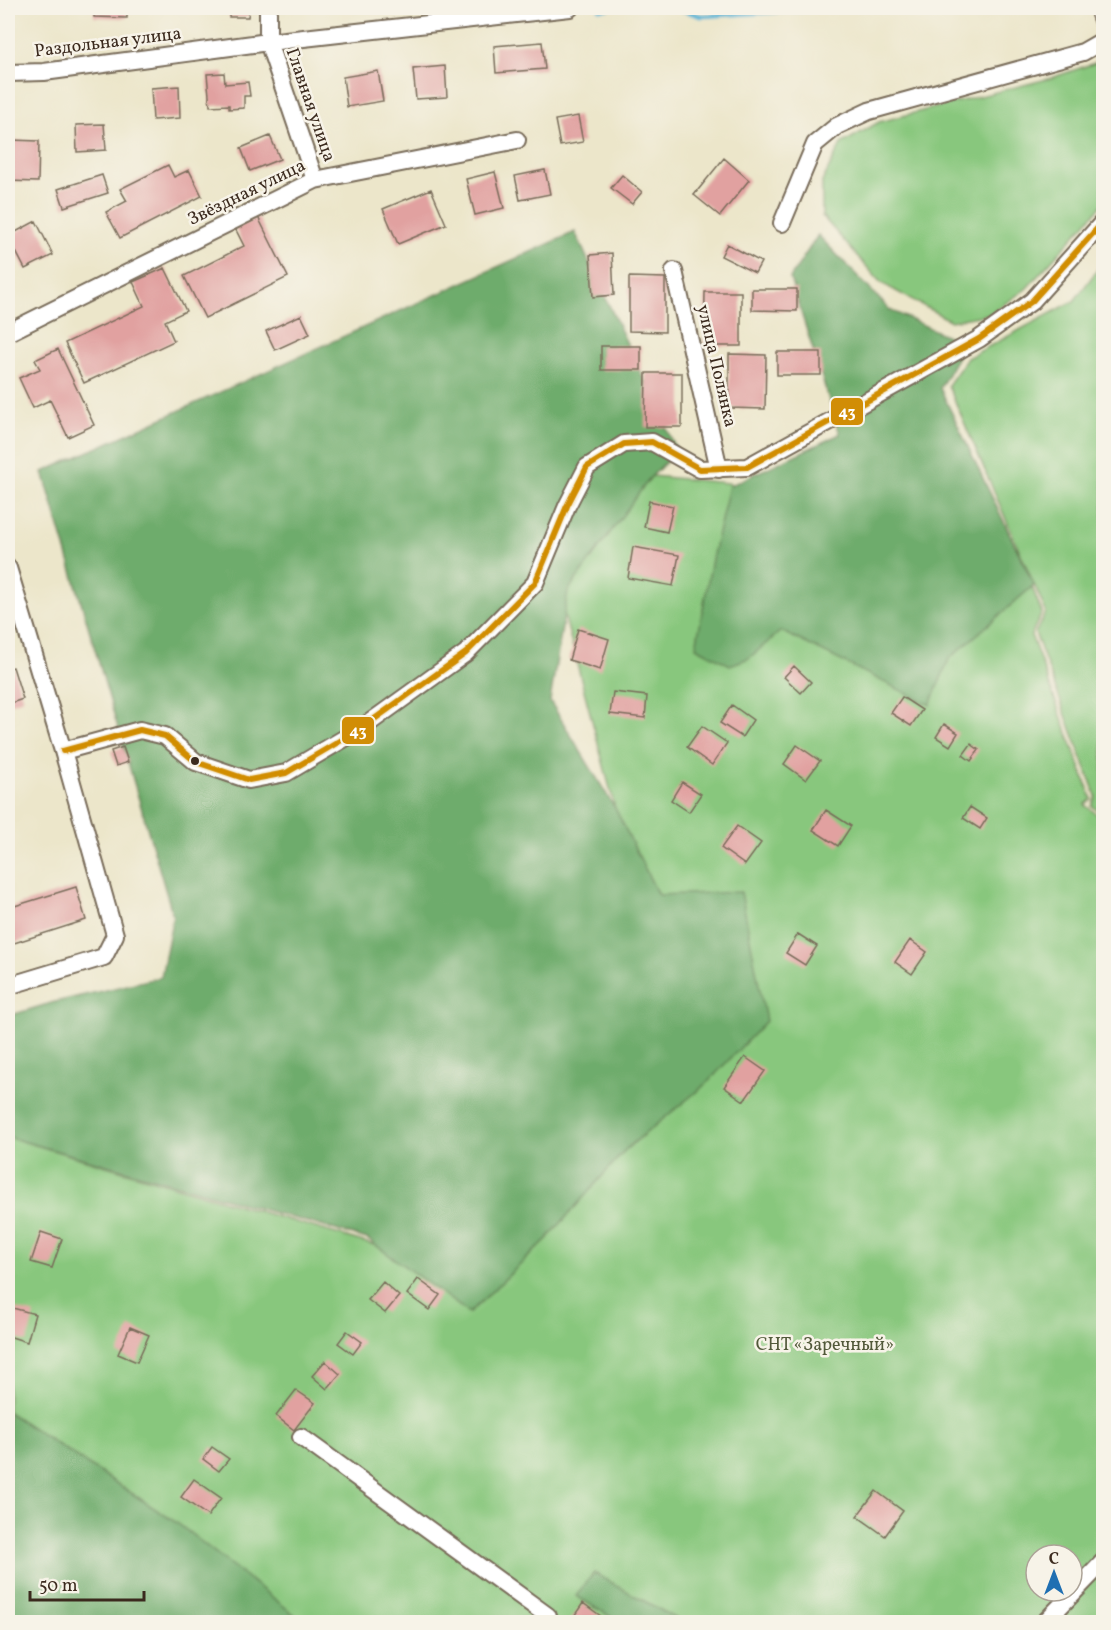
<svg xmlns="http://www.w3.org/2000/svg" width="1111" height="1630" font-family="Vollkorn,serif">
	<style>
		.green { fill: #88c77d; stroke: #62784e; stroke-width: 1.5; fill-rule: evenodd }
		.forest { fill: #6eac6c; stroke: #546b45; stroke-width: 1.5 }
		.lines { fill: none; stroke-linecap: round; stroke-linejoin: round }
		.stream { stroke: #59b5d7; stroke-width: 4.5 }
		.building { fill: #e1a1a0 }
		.minor-casing { stroke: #796c5a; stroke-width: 20 }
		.tertiary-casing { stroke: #796c5a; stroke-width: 24 }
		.minor { stroke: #fff; stroke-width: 16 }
		.tertiary { stroke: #fff; stroke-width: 21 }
		.bus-1-casing { stroke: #f7f3e8; stroke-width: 10 }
		.bus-1 { stroke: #d18d06; stroke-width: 6 }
		.bus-dot { fill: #3b2a1e; stroke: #f7f3e8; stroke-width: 2 }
		.labels { text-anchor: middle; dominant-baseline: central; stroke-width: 5; stroke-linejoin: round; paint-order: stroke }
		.street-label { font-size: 18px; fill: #3b2a1e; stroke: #f7f3e8 }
		.park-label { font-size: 18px; fill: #52593a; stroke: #f7f3e8 }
		.line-badge { stroke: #f7f3e8; stroke-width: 2 }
		.badge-label { font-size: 16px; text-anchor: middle; font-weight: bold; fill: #fff }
	</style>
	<rect width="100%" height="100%" fill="#f7f3e8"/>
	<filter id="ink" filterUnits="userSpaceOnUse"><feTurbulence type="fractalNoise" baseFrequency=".0167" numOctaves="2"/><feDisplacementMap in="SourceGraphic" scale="12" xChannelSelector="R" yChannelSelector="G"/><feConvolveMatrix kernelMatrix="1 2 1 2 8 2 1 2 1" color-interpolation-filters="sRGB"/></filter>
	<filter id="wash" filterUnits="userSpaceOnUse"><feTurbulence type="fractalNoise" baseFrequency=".008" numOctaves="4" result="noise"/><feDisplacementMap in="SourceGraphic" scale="24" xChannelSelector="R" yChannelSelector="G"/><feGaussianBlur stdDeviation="1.35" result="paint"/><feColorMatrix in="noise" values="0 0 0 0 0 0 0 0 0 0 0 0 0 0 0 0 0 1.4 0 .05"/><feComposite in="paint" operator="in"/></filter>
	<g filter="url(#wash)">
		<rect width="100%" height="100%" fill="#ece6ca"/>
		<path class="green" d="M 1101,61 L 1104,68 L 1103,204 L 1026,289 L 990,314 L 951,321 L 881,283 L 822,216 L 822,182 L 841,144 L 879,122 L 1051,78 Z
			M 1100,266 L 1104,273 L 1103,814 L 1092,806 L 1096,796 L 1035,633 L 1046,612 L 948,385 L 967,358 L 1074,301 Z
			M 652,476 L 728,483 L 1017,547 L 1042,613 L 1031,635 L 1092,799 L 1085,805 L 1103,819 L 1103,1622 L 682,1622 L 594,1573 L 577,1596 L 620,1622 L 295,1622 L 295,1615 L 177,1523 L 8,1412 L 8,1137 L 377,1246 L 469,1313 L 547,1239 L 625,1150 L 707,1083 L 658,895 L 615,808 L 557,588 ZM 1036,1555 L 1072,1555 L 1072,1591 L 1036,1591 Z"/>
		<path class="forest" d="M 575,232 L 677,451 L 649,479 L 568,591 L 550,701 L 615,808 L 658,895 L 741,892 L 766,1021 L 707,1083 L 625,1150 L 547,1239 L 469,1313 L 367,1239 L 8,1137 L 8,1016 L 51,1003 L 161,977 L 173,916 L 43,472 Z
			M 818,235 L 890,310 L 965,344 L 940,388 L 1034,585 L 949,659 L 930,705 L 781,631 L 749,658 L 730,665 L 696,647 L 712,559 L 729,486 L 840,434 L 790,278 Z
			M 8,1412 L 177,1523 L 295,1615 L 295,1622 L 8,1622 Z
			M 594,1573 L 682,1622 L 620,1622 L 576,1596 Z"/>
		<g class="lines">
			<path class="stream" d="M 677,8 L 701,16 L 840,8
				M 600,9 L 609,8"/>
		</g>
		<g id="blocks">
			<path class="building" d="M 94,8 L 127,8 L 127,18 L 94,17 Z
				M 229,8 L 249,8 L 248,17 L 229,17 Z
				M 542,42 L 545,69 L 496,73 L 494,46 Z
				M 445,66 L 447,97 L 416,99 L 413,69 Z
				M 378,71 L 383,101 L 347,107 L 343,77 Z
				M 224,73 L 225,84 L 248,82 L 250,96 L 244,96 L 244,108 L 229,109 L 229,105 L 210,106 L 207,74 Z
				M 179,86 L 180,118 L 153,120 L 151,88 Z
				M 578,116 L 583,142 L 560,146 L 555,120 Z
				M 104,124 L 106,150 L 77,152 L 76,125 Z
				M 270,136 L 280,159 L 250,171 L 241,148 Z
				M 10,140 L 39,141 L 38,182 L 9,181 Z
				M 724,158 L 749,180 L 720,216 L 694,195 Z
				M 168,165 L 174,177 L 189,170 L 202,196 L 120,238 L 106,212 L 127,201 L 120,189 Z
				M 545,170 L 550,194 L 520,200 L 515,176 Z
				M 495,172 L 504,208 L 475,215 L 466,179 Z
				M 102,175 L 108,193 L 64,207 L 58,189 Z
				M 622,175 L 642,192 L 632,204 L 611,188 Z
				M 431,189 L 446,224 L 398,244 L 383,209 Z
				M 258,217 L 288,277 L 205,318 L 184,276 L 244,246 L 235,228 Z
				M 36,221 L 53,255 L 25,269 L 8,236 Z
				M 727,244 L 761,262 L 755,273 L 721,256 Z
				M 612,253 L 614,295 L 593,297 L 590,255 Z
				M 165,268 L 186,311 L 165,321 L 174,341 L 84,383 L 65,343 L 144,306 L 133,282 Z
				M 629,277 L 665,278 L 665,332 L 629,331 Z
				M 752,289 L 797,289 L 797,311 L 752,310 Z
				M 705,292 L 741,292 L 741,346 L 704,346 Z
				M 301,315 L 310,334 L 275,350 L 266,331 Z
				M 601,346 L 641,346 L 641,370 L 601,370 Z
				M 58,349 L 94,425 L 68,437 L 50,400 L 33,408 L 19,378 L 40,369 L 35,360 Z
				M 777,352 L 821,352 L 821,375 L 777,375 Z
				M 729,354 L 766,355 L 765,409 L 729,408 Z
				M 646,373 L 682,373 L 682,427 L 645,427 Z
				M 649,501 L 673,506 L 667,532 L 644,527 Z
				M 633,547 L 679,555 L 673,586 L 628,578 Z
				M 578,629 L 609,639 L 600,670 L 569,660 Z
				M 794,666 L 811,682 L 801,693 L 784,677 Z
				M 13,667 L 23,699 L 8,704 L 8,668 Z
				M 613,692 L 647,696 L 645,718 L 610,714 Z
				M 902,697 L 922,710 L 911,726 L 891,713 Z
				M 732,705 L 753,720 L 742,737 L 720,723 Z
				M 944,724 L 958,733 L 950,746 L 936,737 Z
				M 702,726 L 727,743 L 712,765 L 687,747 Z
				M 971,744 L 979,750 L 971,761 L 963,755 Z
				M 797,745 L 820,761 L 806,780 L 784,764 Z
				M 123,747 L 128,762 L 116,766 L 111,751 Z
				M 682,782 L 701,794 L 689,812 L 671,800 Z
				M 970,807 L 987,818 L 980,829 L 963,818 Z
				M 826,810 L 851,826 L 838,846 L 813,830 Z
				M 737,826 L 761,843 L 745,865 L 721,848 Z
				M 76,887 L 86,920 L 8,945 L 8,908 Z
				M 798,934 L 817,946 L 805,965 L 786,953 Z
				M 910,940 L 927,952 L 912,974 L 895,962 Z
				M 745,1057 L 765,1071 L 744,1101 L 724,1087 Z
				M 41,1232 L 62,1239 L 52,1268 L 31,1262 Z
				M 418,1279 L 440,1295 L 429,1310 L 407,1294 Z
				M 383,1282 L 399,1296 L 385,1313 L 368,1300 Z
				M 9,1307 L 35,1314 L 27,1342 L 8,1336 Z
				M 130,1327 L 149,1335 L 137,1362 L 118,1354 Z
				M 347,1331 L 362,1342 L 353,1354 L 338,1343 Z
				M 325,1361 L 340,1374 L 327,1389 L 312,1376 Z
				M 296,1390 L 315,1403 L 294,1430 L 276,1416 Z
				M 212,1447 L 229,1459 L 219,1471 L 203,1459 Z
				M 194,1479 L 221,1498 L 208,1516 L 181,1497 Z
				M 876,1491 L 903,1511 L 885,1536 L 857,1516 Z
				M 583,1603 L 605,1619 L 602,1622 L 570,1622 Z
				M 1104,1611 L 1104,1622 L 1101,1622 L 1097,1619 Z"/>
		</g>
	</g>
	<g filter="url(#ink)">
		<use href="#blocks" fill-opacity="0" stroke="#796c5a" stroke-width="1.5"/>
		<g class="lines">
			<defs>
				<path id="minor" d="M 268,8 L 268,42 L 315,180
					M 8,73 L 44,72 L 268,42 L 570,8
					M 782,223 L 815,144 L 837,126 L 869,111 L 1083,52 L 1104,40
					M 674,271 L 719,469
					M 11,331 L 315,180 L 517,140
					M 8,568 L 63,751 L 115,935 L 104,957 L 8,986
					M 63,751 L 140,730 L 165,736 L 196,762 L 249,780 L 286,773 L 362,728 L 466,653 L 535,583 L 567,506 L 587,467 L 624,444 L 652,442 L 700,469 L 747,467 L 979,339 L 1032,301 L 1104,221
					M 301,1437 L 548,1616 L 543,1622
					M 1045,1622 L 1104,1561"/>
				<path id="tertiary" d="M 1100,8 L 1104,20"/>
			</defs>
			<use href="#minor" class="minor-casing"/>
			<use href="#tertiary" class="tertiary-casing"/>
			<use href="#minor" class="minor"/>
			<use href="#tertiary" class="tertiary"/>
			<defs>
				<path id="bus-1" d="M 63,751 L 140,730 L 165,736 L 196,762 L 249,780 L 286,773 L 362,728 L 466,653 L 535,583 L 567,506 L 587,467 L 624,444 L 652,442 L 700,469 L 747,467 L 979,339 L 1032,301 L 1104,221"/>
			</defs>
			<use href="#bus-1" class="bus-1-casing"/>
			<use href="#bus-1" class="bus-1"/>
		</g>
	</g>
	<circle class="bus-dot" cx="195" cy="761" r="5"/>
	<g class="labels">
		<g class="street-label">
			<text transform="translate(108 43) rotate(-7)">Раздольная улица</text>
			<text transform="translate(310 105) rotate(71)">Главная улица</text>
			<text transform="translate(247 193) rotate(-26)">Звёздная улица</text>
			<text transform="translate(716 366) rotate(77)">улица Полянка</text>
		</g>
		<g class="park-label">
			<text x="825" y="1345">СНТ «Заречный»</text>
		</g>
	</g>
	<g class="line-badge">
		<rect x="830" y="397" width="34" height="29" rx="6" fill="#d18d06"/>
		<rect x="341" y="716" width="34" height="29" rx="6" fill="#d18d06"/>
	</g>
	<g class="badge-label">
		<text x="847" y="417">43</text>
		<text x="358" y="736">43</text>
	</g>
	<rect width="1111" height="1630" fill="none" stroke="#f7f3e8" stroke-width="30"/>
	<g transform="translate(1054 1573)"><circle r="28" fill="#f7f3e8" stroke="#aca397" stroke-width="1.5"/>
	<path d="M0-4.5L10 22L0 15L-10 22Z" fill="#1f6fb2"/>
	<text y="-9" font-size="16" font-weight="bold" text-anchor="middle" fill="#3b2a1e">С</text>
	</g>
	<path d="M30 1591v9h114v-9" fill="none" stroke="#3b2a1e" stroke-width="3"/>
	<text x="39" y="1591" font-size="18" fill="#3b2a1e" stroke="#f7f3e8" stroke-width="4.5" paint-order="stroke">50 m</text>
</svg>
